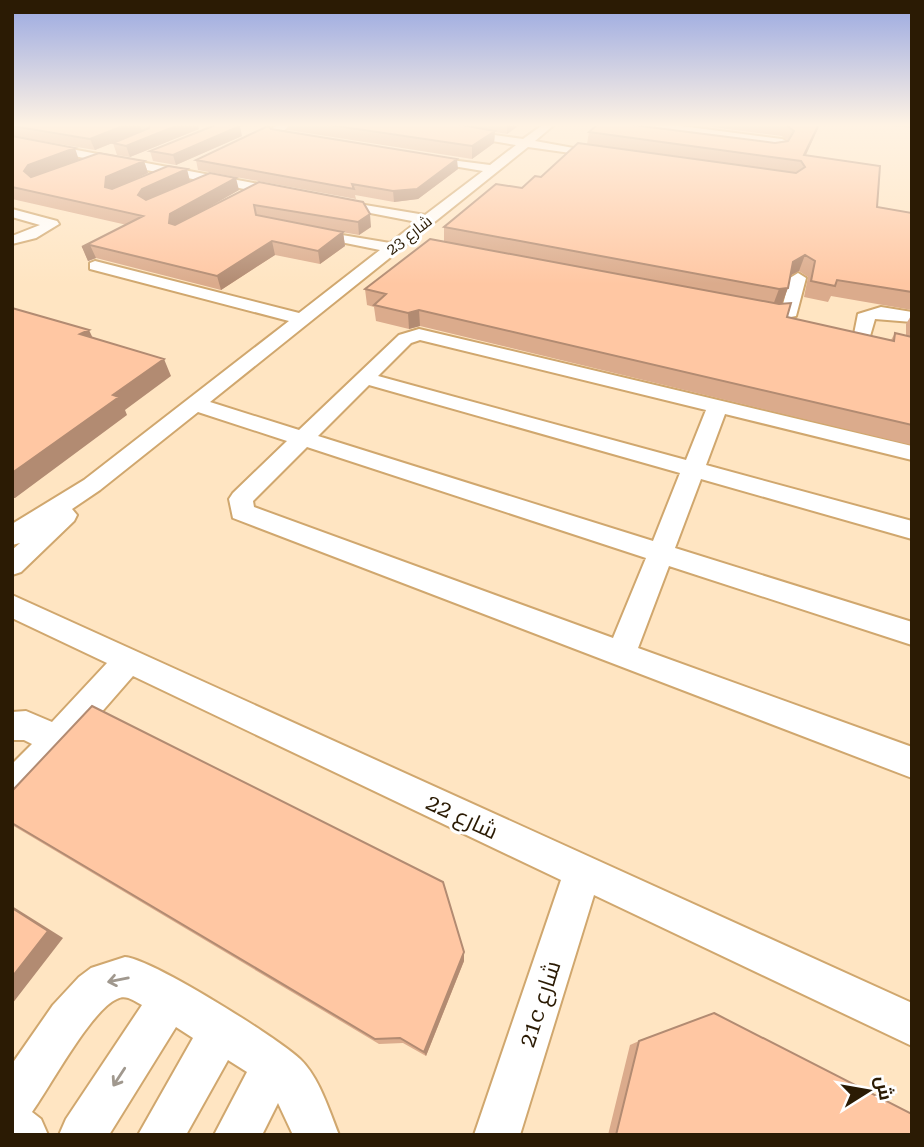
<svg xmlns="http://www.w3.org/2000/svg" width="924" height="1147" font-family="'Roboto Serif',Cairo,serif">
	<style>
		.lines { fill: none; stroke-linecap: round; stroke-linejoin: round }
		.minor-casing { stroke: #d0a76e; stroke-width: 4 }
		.minor { fill: #fff; fill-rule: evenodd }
		.wall { fill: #dbab8c }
		.shaded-wall { fill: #b28b72 }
		.building { fill: #ffc7a3; stroke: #b28b72; stroke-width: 2 }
		.oneway { stroke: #a0988e }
		.labels { text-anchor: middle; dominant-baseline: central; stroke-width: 6; stroke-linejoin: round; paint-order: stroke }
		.far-street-label { font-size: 16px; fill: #2b1b04; stroke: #fff }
		.near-street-label { font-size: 23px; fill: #2b1b04; stroke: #fff }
	</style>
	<rect width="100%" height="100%" fill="#ffe5c2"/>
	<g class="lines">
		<defs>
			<path id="minor" d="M 279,124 L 292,124 L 282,132 L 311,139 L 306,142 L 273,136 L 271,129 Z
				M 391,124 L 417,124 L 523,139 L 544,124 L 555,124 L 535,141 L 612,155 L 606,158 L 528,147 L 210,402 L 299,430 L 399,335 L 419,329 L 912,446 L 912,460 L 725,414 L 706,465 L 912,521 L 912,539 L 701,479 L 675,548 L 912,622 L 912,645 L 669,566 L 638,648 L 912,747 L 912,778 L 233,518 L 229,499 L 233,493 L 287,441 L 198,412 L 100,490 L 72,509 L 77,515 L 74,521 L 21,572 L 12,575 L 12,550 L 20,543 L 12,545 L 12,524 L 84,480 L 289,321 L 90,269 L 90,263 L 95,261 L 299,313 L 380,250 L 306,235 L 306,229 L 390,243 L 417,222 L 329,205 L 329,199 L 425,215 L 483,171 L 423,161 L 419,160 L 419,156 L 490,165 L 516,145 ZM 420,340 L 706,410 L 686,460 L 378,376 L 411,343 ZM 369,385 L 680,473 L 653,541 L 318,436 ZM 307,447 L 646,558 L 613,638 L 254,507 L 253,501 Z
				M 638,124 L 666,124 L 782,139 L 788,142 L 780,152 L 751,151 L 747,150 L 747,146 L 774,144 L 643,127 Z
				M 12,138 L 286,189 L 292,193 L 286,197 L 12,144 Z
				M 12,209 L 57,221 L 59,224 L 36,238 L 12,244 L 12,236 L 40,225 L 12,217 Z
				M 798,273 L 806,278 L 796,316 L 780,319 L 748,313 L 746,309 L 748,305 L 782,308 L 790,278 Z
				M 881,307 L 912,312 L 912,322 L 875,319 L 868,343 L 856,343 L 853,339 L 858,314 Z
				M 12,595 L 912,1003 L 912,1046 L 594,895 L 520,1135 L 474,1135 L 561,880 L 133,676 L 24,801 L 12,805 L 12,764 L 32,744 L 24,740 L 12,740 L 12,712 L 26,711 L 52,722 L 107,663 L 12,618 Z
				M 125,957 C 152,959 278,1038 300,1059 C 319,1077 329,1110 339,1135 L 293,1135 L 278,1103 L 262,1135 L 214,1135 L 247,1072 L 228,1060 L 186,1135 L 138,1135 L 193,1038 L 176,1027 L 109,1135 L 59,1135 L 66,1119 L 142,1005 C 134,1001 126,994 117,999 C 91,1010 50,1087 32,1112 L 41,1119 L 48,1135 L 12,1135 L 12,1064 L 53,1005 L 79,977 L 91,968 Z"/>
		</defs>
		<use href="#minor" class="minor-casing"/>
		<use href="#minor" class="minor"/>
	</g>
	<path class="wall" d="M 12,124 L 197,124 L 199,129 L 130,157 L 117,155 L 113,143 L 142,131 L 95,150 L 12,136 Z
		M 287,124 L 521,124 L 507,134 L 495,132 L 494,143 L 472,159 L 288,130 Z
		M 598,124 L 637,124 L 637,125 L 775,143 L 787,141 L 782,136 L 712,127 L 713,124 L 820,124 L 806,155 L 877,207 L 912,213 L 912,310 L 831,296 L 828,302 L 804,297 L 808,277 L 799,271 L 790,276 L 782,304 L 787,317 L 891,340 L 895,333 L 906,336 L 906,324 L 912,314 L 912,445 L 420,326 L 409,329 L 376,321 L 374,307 L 367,305 L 365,289 L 444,241 L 444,227 L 522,188 L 541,177 L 587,144 L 589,132 Z
		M 873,124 L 912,124 L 912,128 Z
		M 271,129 L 458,169 L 418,199 L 394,202 L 355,195 L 356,199 L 198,170 L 196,160 Z
		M 12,136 L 79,160 L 144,161 L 148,173 L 119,186 L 190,181 L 171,190 L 239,190 L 189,218 L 259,182 L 371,227 L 359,235 L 342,232 L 343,232 L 345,246 L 320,264 L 275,255 L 221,290 L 96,258 L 88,261 L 82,247 L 127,225 L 12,199 Z
		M 242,136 L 176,165 L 153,161 L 150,151 Z
		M 12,791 L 464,952 L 464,961 L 426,1056 L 403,1043 L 379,1044 L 12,825 Z
		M 639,1041 L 912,1135 L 608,1135 L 630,1045 Z"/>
	<path class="shaded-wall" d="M 128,124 L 140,124 L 142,131 L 95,150 L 90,139 Z
		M 181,124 L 197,124 L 199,129 L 130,157 L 126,146 Z
		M 507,124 L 521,124 L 507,134 Z
		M 819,124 L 820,124 L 802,163 L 804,155 Z
		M 240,126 L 242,136 L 176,165 L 173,155 Z
		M 495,131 L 494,143 L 472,159 L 472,146 Z
		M 75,148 L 79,160 L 29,184 L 24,171 L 28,165 Z
		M 457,159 L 458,169 L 418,199 L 394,202 L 393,191 Z
		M 144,161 L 148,173 L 111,190 L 105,187 L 106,177 Z
		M 187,169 L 190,181 L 146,202 L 138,195 L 142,189 Z
		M 236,178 L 239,190 L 174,227 L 169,223 L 170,214 Z
		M 370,214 L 371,227 L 359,235 L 358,222 Z
		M 343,232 L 345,246 L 320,264 L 318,251 Z
		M 272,241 L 275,255 L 221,290 L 217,276 Z
		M 90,245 L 96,258 L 88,261 L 82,247 Z
		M 805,255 L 799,271 L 787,277 L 793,262 Z
		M 788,288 L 782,304 L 773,305 L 779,289 Z
		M 419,310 L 420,326 L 409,329 L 408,313 Z
		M 89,330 L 97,347 L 80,334 Z
		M 164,359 L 171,376 L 125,410 L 127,415 L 15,498 L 12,498 L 12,473 L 113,395 Z
		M 12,906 L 63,938 L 12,1004 Z
		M 464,952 L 464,961 L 426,1056 L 424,1052 Z"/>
	<path class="building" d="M 12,124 L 128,124 L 90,139 L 12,126 Z
		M 149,124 L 181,124 L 126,146 L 113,143 L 149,128 Z
		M 213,124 L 225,124 L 240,126 L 173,155 L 150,151 L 213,126 Z
		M 323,124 L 456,124 L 495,131 L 472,146 Z
		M 598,124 L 625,124 L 775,143 L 788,141 L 794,131 L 785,124 L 819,124 L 804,155 L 880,166 L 877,207 L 912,213 L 912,292 L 837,280 L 835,286 L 811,281 L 815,261 L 805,255 L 793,262 L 788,288 L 779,289 L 444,227 L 496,184 L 522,188 L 535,176 L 541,177 L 578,143 L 796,173 L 805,167 L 801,161 L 589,132 Z
		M 268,126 L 271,129 L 457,159 L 417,189 L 393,191 L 352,184 L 354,189 L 196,160 Z
		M 12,136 L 75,148 L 28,165 L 24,171 L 31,177 L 99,153 L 144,161 L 106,177 L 105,187 L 112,189 L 168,166 L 187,169 L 142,189 L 138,195 L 146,200 L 210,173 L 236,178 L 170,214 L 169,223 L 175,225 L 259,182 L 363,202 L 370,214 L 358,222 L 254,205 L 256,215 L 343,232 L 318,251 L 272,241 L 217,276 L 90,245 L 82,247 L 143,216 L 12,187 Z
		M 430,239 L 779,304 L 791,303 L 787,317 L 894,341 L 895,333 L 912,337 L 912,425 L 419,310 L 408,313 L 374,305 L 386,294 L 365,289 Z
		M 12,308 L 89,330 L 80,334 L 164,359 L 113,395 L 119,397 L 12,473 Z
		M 92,706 L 443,882 L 464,952 L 424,1052 L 400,1038 L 375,1039 L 12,823 L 12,791 Z
		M 12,908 L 48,931 L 12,977 Z
		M 714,1013 L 912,1114 L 912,1135 L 616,1135 L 639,1041 Z"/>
	<defs><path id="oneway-shaft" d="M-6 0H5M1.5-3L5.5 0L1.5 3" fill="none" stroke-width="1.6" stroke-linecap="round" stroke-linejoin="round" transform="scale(1.75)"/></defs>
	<g class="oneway">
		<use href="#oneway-shaft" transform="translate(118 980) rotate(169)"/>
		<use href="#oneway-shaft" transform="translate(119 1077) rotate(123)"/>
	</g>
	<linearGradient id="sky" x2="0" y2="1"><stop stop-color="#99a8e1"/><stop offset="0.44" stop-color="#fff3e4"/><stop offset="1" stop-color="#fff3e4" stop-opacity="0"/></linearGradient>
	<rect width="924" height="284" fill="url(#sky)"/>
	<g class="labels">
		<g class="far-street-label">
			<text transform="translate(409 235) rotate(-38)">شارع 23</text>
		</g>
		<g class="near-street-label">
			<text transform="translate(462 817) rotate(25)">شارع 22</text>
			<text transform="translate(540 1004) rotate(-72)">21c شارع</text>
		</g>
	</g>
	<rect width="924" height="1147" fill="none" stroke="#2b1b04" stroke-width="28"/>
	<g transform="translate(868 1091) rotate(79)" stroke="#ffffff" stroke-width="5" paint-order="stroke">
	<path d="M0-5L12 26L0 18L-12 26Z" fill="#2b1b04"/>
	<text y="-10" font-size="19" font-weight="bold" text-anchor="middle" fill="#2b1b04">ش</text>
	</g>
</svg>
